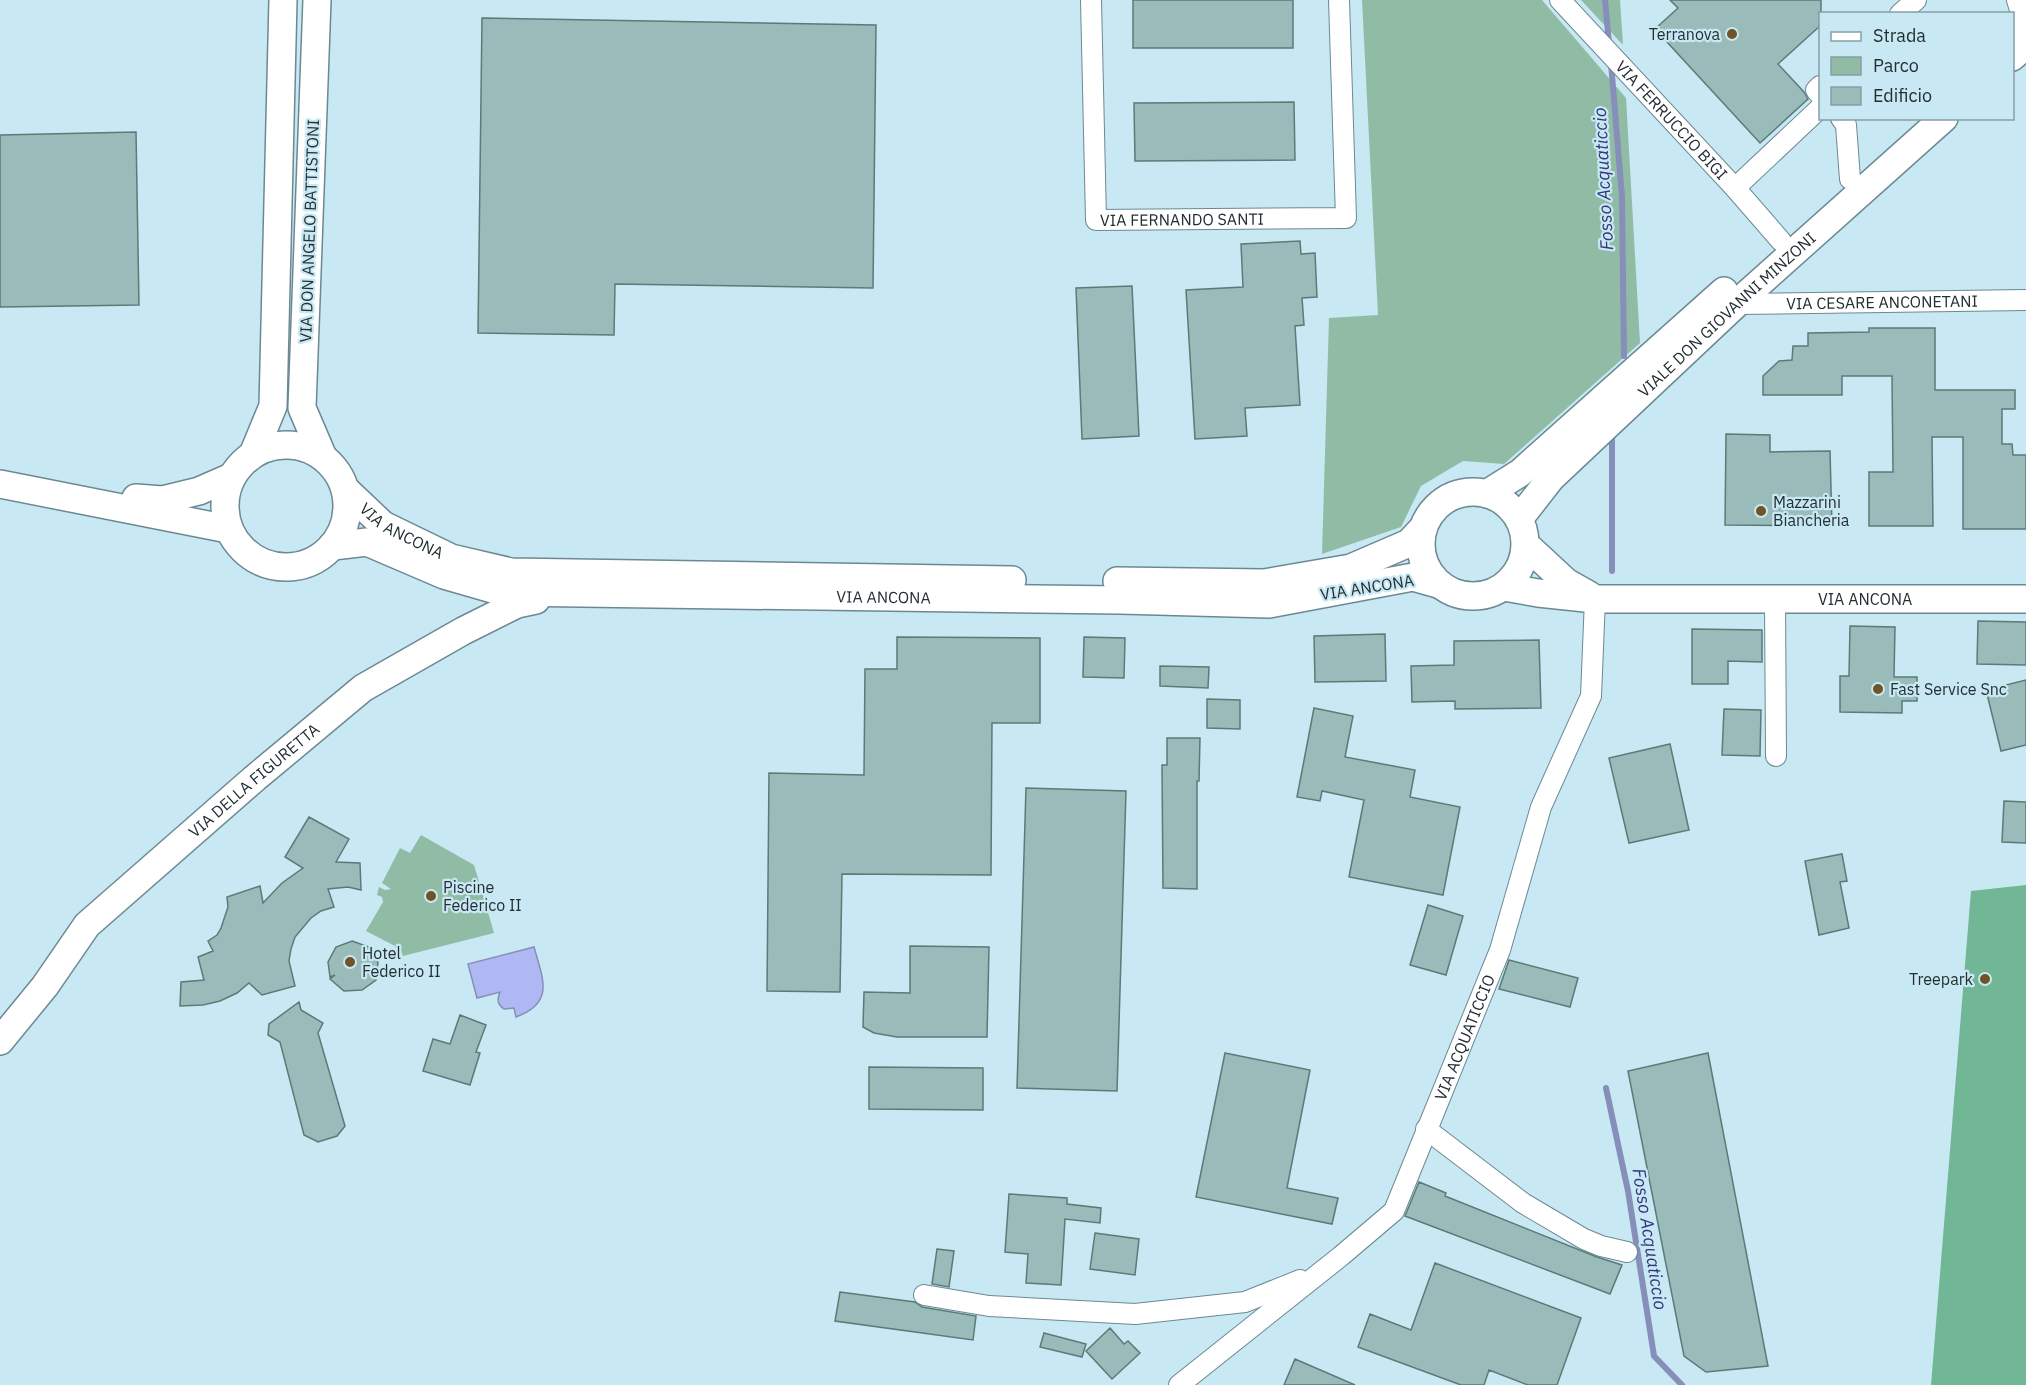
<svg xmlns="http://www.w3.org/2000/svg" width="2026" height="1385" font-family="'IBM Plex Sans',sans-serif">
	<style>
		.green { fill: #90bca6 }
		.forest { fill: #71b695 }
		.water { fill: #b0b8f3; stroke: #868fb9; stroke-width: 1.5 }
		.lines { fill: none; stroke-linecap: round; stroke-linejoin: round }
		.stream { stroke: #868fb9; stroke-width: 6 }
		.building { fill: #99bbb9; stroke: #5b7a78; stroke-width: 1.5 }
		.street-casing { stroke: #6c8993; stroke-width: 22 }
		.secondary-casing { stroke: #6c8993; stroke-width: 30 }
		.street { stroke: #fff; stroke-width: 20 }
		.secondary { stroke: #fff; stroke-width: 27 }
		.poi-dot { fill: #705327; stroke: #c8e8f3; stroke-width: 2 }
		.labels { text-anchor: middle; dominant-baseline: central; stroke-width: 4.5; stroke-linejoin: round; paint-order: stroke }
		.poi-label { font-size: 16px; fill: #232f33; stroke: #c8e8f3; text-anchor: start }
		.street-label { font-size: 16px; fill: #232f33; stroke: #c8e8f3 }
		.water-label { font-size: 18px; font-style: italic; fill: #34357b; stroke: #c8e8f3 }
	</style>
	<rect width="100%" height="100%" fill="#c8e8f3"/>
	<path class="green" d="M 1362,0 L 1542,0 L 1626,98 L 1640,343 L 1504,464 L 1463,461 L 1421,486 L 1401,527 L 1322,554 L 1329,318 L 1378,315 Z
		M 1581,0 L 1620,0 L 1623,45 Z
		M 421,835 L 474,865 L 494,933 L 403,956 L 401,951 L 397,952 L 395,946 L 366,931 L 383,902 L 382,897 L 377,895 L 379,887 L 385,890 L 391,889 L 382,883 L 400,848 L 410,853 Z"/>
	<path class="forest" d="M 2026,885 L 2026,1385 L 1931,1385 L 1971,891 Z"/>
	<path class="water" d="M 534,947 C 543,979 555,1003 516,1017 L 514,1008 L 504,1009 C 497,1004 497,999 500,992 L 477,998 L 468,964 Z"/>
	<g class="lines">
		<path class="stream" d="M 1605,0 L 1609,44
			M 1611,63 L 1622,197 L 1624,356
			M 1612,571 L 1612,431
			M 1606,1088 L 1628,1191 L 1654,1356 L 1682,1385"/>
	</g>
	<path class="building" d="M 1133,0 L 1293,0 L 1293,48 L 1133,48 Z
		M 1670,0 L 1821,0 L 1821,25 L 1778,64 L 1804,92 L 1808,99 L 1760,143 L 1655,29 L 1678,8 Z
		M 482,18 L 876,25 L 873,288 L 615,284 L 614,335 L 478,333 Z
		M 1294,102 L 1295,160 L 1135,161 L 1134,103 Z
		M 136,132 L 139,305 L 0,307 L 0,135 Z
		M 1300,241 L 1301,254 L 1315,253 L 1317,297 L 1302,298 L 1304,325 L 1295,326 L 1300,405 L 1245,408 L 1247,436 L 1195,439 L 1186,290 L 1243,287 L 1241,244 Z
		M 1132,286 L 1139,436 L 1082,439 L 1076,288 Z
		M 1869,328 L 1935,328 L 1935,390 L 2015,390 L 2015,409 L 2002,409 L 2002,444 L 2012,444 L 2013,455 L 2026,455 L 2026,529 L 1963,529 L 1963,437 L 1932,437 L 1933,526 L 1869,526 L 1869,472 L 1893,472 L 1892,376 L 1842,376 L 1842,395 L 1763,395 L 1763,376 L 1779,361 L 1792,360 L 1793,346 L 1808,346 L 1808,333 L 1869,332 Z
		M 1726,434 L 1770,435 L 1770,452 L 1830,451 L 1832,526 L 1725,525 Z
		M 1978,621 L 2026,622 L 2026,665 L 1977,664 Z
		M 1850,626 L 1895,627 L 1894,677 L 1917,677 L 1917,701 L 1902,701 L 1902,713 L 1840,712 L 1840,676 L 1849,676 Z
		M 1692,629 L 1762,630 L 1762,662 L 1728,661 L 1728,684 L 1692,684 Z
		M 1385,634 L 1386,681 L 1315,682 L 1314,636 Z
		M 897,637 L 1040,638 L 1040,723 L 992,723 L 991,875 L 842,874 L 840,992 L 767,991 L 769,773 L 864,775 L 865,669 L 897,669 Z
		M 1084,637 L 1125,638 L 1124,678 L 1083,677 Z
		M 1539,640 L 1541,708 L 1455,709 L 1455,701 L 1412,702 L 1411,666 L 1454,665 L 1454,641 Z
		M 1160,666 L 1209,667 L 1208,688 L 1160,686 Z
		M 2026,680 L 2026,745 L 2001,751 L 1986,690 Z
		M 1207,699 L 1240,700 L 1240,729 L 1207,728 Z
		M 1314,708 L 1353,716 L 1345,757 L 1415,770 L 1410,797 L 1460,807 L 1443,895 L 1349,877 L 1364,800 L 1322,791 L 1320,801 L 1297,797 Z
		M 1724,709 L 1761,710 L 1760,756 L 1722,755 Z
		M 1167,738 L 1200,738 L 1199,781 L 1197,781 L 1197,889 L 1163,888 L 1162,765 L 1167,765 Z
		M 1670,744 L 1689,830 L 1629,843 L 1609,758 Z
		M 1026,788 L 1126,791 L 1117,1091 L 1017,1088 Z
		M 2004,801 L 2026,802 L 2026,843 L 2002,842 Z
		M 309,817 L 349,839 L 336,862 L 360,863 L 361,890 L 348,887 L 328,889 L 334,907 L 321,911 L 311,918 L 295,937 L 291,949 L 289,961 L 295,986 L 262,995 L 249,983 L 237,993 L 220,1001 L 203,1005 L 180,1006 L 181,982 L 204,980 L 198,957 L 213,951 L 208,941 L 217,935 L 221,928 L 228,907 L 227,897 L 260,886 L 263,903 L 282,883 L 303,868 L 285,857 Z
		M 1842,854 L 1847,881 L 1840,882 L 1849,928 L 1819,935 L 1805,861 Z
		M 1428,905 L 1463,916 L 1446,975 L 1410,965 Z
		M 352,941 L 369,947 L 378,962 L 376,980 L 362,990 L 344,991 L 330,979 L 335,975 L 330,977 L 328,962 L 336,947 Z
		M 910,946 L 989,947 L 987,1037 L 897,1037 L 874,1033 L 863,1027 L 864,992 L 910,993 Z
		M 1509,960 L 1578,978 L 1570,1007 L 1499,989 Z
		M 299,1002 L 301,1010 L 323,1023 L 318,1033 L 345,1126 L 337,1136 L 318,1142 L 304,1135 L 280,1042 L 268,1035 L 269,1024 Z
		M 460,1015 L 486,1025 L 476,1052 L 480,1053 L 470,1085 L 423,1071 L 433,1039 L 450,1044 Z
		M 1225,1053 L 1310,1070 L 1287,1188 L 1338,1198 L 1332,1224 L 1196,1197 Z
		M 1708,1053 L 1768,1366 L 1706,1372 L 1684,1356 L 1628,1071 Z
		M 869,1067 L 983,1068 L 983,1110 L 869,1109 Z
		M 1419,1182 L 1446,1193 L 1445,1196 L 1597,1257 L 1622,1265 L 1610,1294 L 1405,1216 Z
		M 1009,1194 L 1067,1198 L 1067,1204 L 1101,1208 L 1100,1223 L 1065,1219 L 1061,1285 L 1026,1283 L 1028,1254 L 1005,1252 Z
		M 1095,1233 L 1139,1239 L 1135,1275 L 1090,1269 Z
		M 937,1249 L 954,1251 L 949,1287 L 932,1284 Z
		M 1435,1263 L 1581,1318 L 1557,1385 L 1528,1385 L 1489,1370 L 1484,1385 L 1461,1385 L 1358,1347 L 1370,1314 L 1411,1330 Z
		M 840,1292 L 915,1302 L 922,1307 L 976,1316 L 973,1340 L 835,1321 Z
		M 1110,1328 L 1124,1344 L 1128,1341 L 1140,1353 L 1112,1379 L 1086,1351 Z
		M 1044,1333 L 1086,1344 L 1082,1357 L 1040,1347 Z
		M 1295,1359 L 1355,1385 L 1284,1385 Z"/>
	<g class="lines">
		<defs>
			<g id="street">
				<path id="s1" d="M 1091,0 L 1096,220 L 1346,218 L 1339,0"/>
				<path id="s2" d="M 1560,0 L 1735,188 L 1781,241"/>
				<path d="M 2017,0 L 2024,23"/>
				<path d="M 1900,14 L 1916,0"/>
				<path d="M 1820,86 L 1816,90 L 1820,95"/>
				<path d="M 1841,118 L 1846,125 L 1850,179"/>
				<path d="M 1735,188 L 1820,108"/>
				<path id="s3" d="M 1736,304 L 2026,300"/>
				<path d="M 1775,599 L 1776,756"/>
				<path d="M 1426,1129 L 1523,1203 L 1584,1239 L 1601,1246 L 1627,1252"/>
				<path d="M 924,1295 L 989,1306 L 1135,1314 L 1245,1302 L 1300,1280"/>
				<path id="s4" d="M 1179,1385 L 1341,1256 L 1394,1211 L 1500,950 L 1541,807 L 1591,696 L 1595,599"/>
			</g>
			<g id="secondary">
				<path d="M 317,0 L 302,408 L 323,457"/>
				<path d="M 2012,33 L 2026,21"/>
				<path d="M 2012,57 L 2026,45"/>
				<circle cx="286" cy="506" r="61"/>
				<path d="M 254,452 L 273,406 L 283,0"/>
				<path d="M 0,484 L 228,529"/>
				<path id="s5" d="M 346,490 L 383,525 L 451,558 L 511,572 L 1012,580"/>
				<circle cx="1473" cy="544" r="52"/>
				<path d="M 1488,493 L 1520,473 L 1724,291"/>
				<path d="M 136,498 L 162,500 L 199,491 L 231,477"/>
				<path id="s6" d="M 1519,519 L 1551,478 L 1736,304 L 1944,118"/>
				<path d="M 1526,545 L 1566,582 L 1589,595"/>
				<path id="s7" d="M 333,546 L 367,542 L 444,575 L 503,592 L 1120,600 L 1269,604 L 1413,577 L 1438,584"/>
				<path d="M 1117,581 L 1264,583 L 1351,568 L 1409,543 L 1423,528"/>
				<path id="s8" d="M 1504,587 L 1538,593 L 1595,599 L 2026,599"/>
				<path id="s9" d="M 0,1041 L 45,986 L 87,925 L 255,778 L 363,688 L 463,631 L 517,604 L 536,600"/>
			</g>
		</defs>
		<use href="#street" class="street-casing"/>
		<use href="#secondary" class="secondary-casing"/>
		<use href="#street" class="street"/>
		<use href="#secondary" class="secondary"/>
	</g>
	<g class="poi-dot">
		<circle cx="1732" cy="34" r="6"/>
		<circle cx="1761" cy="511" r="6"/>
		<circle cx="1878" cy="689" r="6"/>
		<circle cx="431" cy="896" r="6"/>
		<circle cx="350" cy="962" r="6"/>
		<circle cx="1985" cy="979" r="6"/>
	</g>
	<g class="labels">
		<g class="poi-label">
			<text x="1720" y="34" text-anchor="end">Terranova</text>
			<text x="1773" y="502">Mazzarini<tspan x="1773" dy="18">Biancheria</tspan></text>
			<text x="1890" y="689">Fast Service Snc</text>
			<text x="443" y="887">Piscine<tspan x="443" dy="18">Federico II</tspan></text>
			<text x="362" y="953">Hotel<tspan x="362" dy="18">Federico II</tspan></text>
			<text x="1973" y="979" text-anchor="end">Treepark</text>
		</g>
		<g class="street-label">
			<text stroke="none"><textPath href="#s2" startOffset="164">VIA FERRUCCIO BIGI</textPath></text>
			<text stroke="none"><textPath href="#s1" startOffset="306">VIA FERNANDO SANTI</textPath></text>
			<text transform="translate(309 231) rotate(-88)">VIA DON ANGELO BATTISTONI</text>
			<text stroke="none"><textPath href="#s3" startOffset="146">VIA CESARE ANCONETANI</textPath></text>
			<text stroke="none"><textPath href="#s6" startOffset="292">VIALE DON GIOVANNI MINZONI</textPath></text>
			<text stroke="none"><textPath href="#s5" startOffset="70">VIA ANCONA</textPath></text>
			<text transform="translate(1367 587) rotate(-9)">VIA ANCONA</text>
			<text stroke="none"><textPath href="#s7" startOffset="560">VIA ANCONA</textPath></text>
			<text stroke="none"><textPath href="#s8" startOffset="362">VIA ANCONA</textPath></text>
			<text stroke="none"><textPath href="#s9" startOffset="366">VIA DELLA FIGURETTA</textPath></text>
			<text stroke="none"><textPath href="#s4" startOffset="464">VIA ACQUATICCIO</textPath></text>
		</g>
		<g class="water-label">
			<text transform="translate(1603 179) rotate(-93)">Fosso Acquaticcio</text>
			<text transform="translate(1650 1239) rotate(81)">Fosso Acquaticcio</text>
		</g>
	</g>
	<rect x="1819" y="12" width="195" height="108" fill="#c8e8f3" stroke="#869ea6" stroke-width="1.5"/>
	<rect x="1831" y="32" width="30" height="9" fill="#ffffff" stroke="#869ea6" stroke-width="1.5"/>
	<text x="1873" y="42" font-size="18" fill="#232f33">Strada</text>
	<rect x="1831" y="57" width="30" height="18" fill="#90bca6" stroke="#869ea6" stroke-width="1.5"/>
	<text x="1873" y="72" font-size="18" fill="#232f33">Parco</text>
	<rect x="1831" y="87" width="30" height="18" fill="#99bbb9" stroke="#869ea6" stroke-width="1.5"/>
	<text x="1873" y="102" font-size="18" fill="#232f33">Edificio</text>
</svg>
